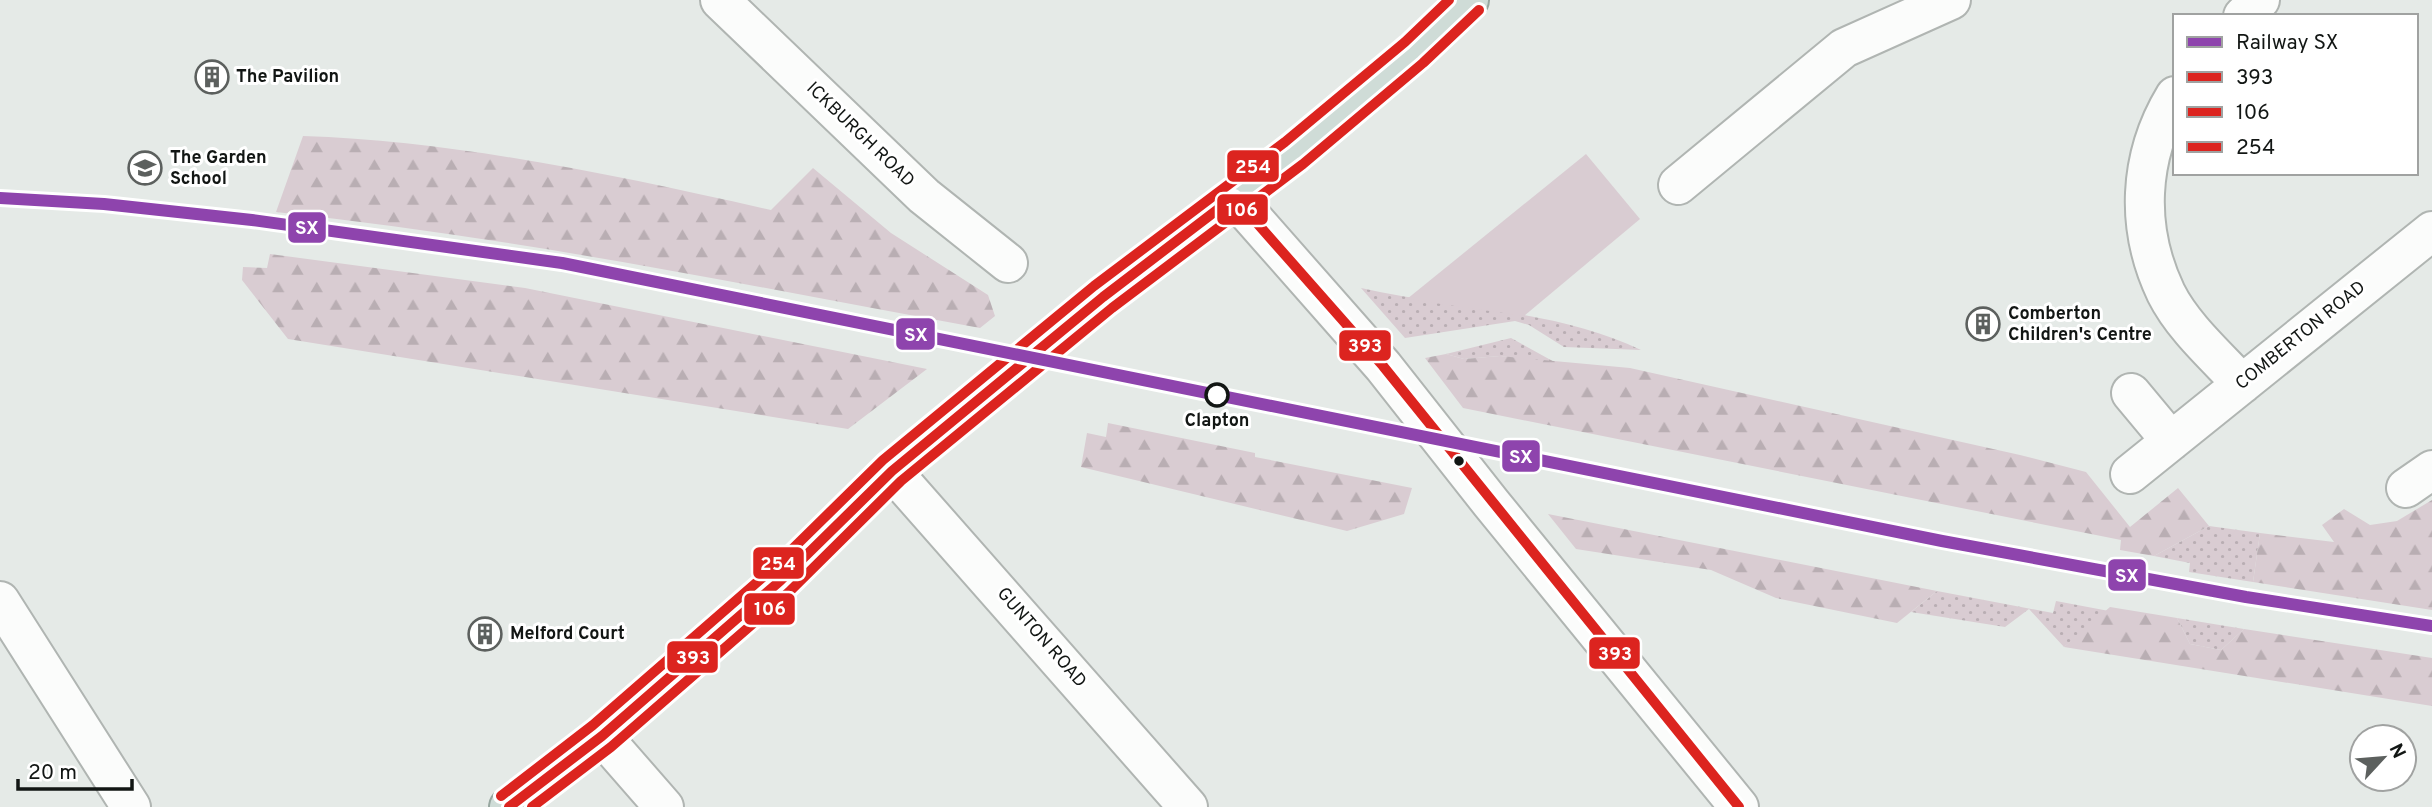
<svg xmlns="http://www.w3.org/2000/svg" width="2432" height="807" font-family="Overpass,sans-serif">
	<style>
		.grass { fill: url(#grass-dots) }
		.forest { fill: url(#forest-firs) }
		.pitch { fill: #d9ccd2 }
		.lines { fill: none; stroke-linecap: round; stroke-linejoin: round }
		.street-casing { stroke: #b0b5b2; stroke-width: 42 }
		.highway-casing { stroke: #97a7a0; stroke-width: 42 }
		.street { stroke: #fbfcfb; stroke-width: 38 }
		.highway { stroke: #cfdcd7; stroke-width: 38 }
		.bus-1-casing { stroke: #fff; stroke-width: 16 }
		.bus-2-casing { stroke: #fff; stroke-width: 16 }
		.bus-3-casing { stroke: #fff; stroke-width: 16 }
		.bus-1 { stroke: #dc241f; stroke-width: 10 }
		.bus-2 { stroke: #dc241f; stroke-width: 10 }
		.bus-3 { stroke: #dc241f; stroke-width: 10 }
		.rail-1-casing { stroke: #fff; stroke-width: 18 }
		.rail-1 { stroke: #8e44ad; stroke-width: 12 }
		.stop-dot { fill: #fff; stroke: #121614; stroke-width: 3.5 }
		.bus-dot { fill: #121614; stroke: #fff; stroke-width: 2.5 }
		.labels { text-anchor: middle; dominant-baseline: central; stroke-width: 6; stroke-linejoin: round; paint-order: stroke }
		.poi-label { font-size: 18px; font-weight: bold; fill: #121614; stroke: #fff; text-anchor: start }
		.street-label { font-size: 18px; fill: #121614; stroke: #fff }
		.stop-label { font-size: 18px; font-weight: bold; fill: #121614; stroke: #fff }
		.line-badge { stroke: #fff; stroke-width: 2.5 }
		.badge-label { font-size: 19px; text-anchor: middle; font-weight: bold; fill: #fff }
	</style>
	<defs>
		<pattern id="grass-dots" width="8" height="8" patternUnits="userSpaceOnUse" patternTransform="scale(1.75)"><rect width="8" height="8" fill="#d9ccd2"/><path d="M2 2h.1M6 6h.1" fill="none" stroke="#b9aeb3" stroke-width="1.8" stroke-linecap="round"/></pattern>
		<pattern id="forest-firs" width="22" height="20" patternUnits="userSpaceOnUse" patternTransform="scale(1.75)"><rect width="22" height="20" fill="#d9ccd2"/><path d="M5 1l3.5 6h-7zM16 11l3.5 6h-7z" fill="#b9aeb3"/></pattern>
	</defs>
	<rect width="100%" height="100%" fill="#e5eae7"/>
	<path class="grass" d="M 1361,288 C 1453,309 1556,309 1641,350 L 1564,347 L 1529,325 L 1515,321 L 1405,338 Z
		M 1511,338 L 1558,364 L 1500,356 L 1464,359 L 1446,354 Z
		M 2209,526 L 2260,533 L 2253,582 L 2189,572 L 2190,563 L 2154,556 Z
		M 1937,591 L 2053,613 L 2056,601 L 2109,611 L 2064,647 L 2029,609 L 2005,627 L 1911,612 Z
		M 2177,618 L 2244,629 L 2221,650 L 2190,644 Z"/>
	<path class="forest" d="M 303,136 C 458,141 619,176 771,210 L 813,168 L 891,233 L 988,295 L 995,316 L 980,328 C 746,285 513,237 276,212 Z
		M 270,254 L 525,288 L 927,369 L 848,429 L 288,339 L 242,280 L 243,267 L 267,268 Z
		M 1446,354 L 1464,359 L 1500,356 L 1630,368 L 2020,455 L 2086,472 L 2130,527 L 2178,488 L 2209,526 L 2154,556 L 2120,550 L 2121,540 L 1463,408 L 1425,358 Z
		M 1108,423 L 1255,453 L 1255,457 L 1412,488 L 1404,514 L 1347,531 L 1081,467 L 1087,433 L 1106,437 Z
		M 2432,500 L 2432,610 L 2253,582 L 2260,533 L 2334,542 L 2322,525 L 2344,509 L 2370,525 L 2397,521 Z
		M 1548,514 L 1937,591 L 1897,623 L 1776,598 L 1711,570 L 1576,549 Z
		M 2110,607 L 2177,618 L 2190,644 L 2221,650 L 2244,629 L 2432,658 L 2432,706 L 2064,647 Z"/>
	<path class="pitch" d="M 1586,154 L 1640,219 L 1524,316 L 1407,299 Z"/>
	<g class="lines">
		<defs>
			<path id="street" d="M 720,0 L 924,196 L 1008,263
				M 2243,16 L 2260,0
				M 2175,96 C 2138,157 2135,228 2166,293 C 2183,327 2216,356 2242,384
				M 1678,185 L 1844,48 L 1951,0
				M 1234,197 L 1383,366 L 1491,503 L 1739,807
				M 2131,393 L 2171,441
				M 892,471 L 1188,807
				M 2130,474 L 2432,231
				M 2406,488 L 2432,470
				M 0,601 L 131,807
				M 602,736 L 664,807"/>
			<path id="highway" d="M 509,807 L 602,736 L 780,581 L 892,471 L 1103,297 L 1294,153 L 1414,52 L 1469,0"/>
		</defs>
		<use href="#street" class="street-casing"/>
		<use href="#highway" class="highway-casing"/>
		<use href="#street" class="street"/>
		<use href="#highway" class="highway"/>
		<defs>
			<path id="bus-1" d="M 1234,197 L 1383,366 L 1739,807
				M 509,807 L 602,736 L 780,581 L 892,471 L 1103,297 L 1234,197"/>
			<path id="bus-2" d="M 532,807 L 611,747 L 789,592 L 901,481 L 1112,308 L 1303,164 L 1423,63 L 1479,10"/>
			<path id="bus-3" d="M 501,796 L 593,725 L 770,571 L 883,460 L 1094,286 L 1285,142 L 1405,42 L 1449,0"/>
		</defs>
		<use href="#bus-1" class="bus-1-casing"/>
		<use href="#bus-2" class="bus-2-casing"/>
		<use href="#bus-3" class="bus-3-casing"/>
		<use href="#bus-1" class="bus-1"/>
		<use href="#bus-2" class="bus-2"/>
		<use href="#bus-3" class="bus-3"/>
		<defs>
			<path id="rail-1" d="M 0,198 L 104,204 L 252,220 L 562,263 L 1942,541 L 2246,597 L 2432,626"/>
		</defs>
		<use href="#rail-1" class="rail-1-casing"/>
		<use href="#rail-1" class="rail-1"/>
	</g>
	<defs>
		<symbol id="building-ring" viewBox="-11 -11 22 22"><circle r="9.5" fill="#fff" stroke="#5c605e" stroke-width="1.5"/><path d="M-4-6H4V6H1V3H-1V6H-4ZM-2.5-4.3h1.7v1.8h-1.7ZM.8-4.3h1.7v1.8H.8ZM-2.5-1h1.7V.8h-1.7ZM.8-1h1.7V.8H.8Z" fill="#5c605e"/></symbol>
		<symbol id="school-ring" viewBox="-11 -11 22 22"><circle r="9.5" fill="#fff" stroke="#5c605e" stroke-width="1.5"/><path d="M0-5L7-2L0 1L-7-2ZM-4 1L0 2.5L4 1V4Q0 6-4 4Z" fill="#5c605e"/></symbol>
	</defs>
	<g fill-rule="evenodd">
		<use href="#building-ring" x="193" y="58" width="38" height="38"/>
		<use href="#school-ring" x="126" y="149" width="38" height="38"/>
		<use href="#building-ring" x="1964" y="305" width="38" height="38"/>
		<use href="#building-ring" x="466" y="615" width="38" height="38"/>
	</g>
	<circle class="stop-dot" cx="1217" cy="395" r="11"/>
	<circle class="bus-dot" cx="1459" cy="461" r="6"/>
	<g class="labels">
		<g class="poi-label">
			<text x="236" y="77">The Pavilion</text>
			<text x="170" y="158">The Garden<tspan x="170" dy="21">School</tspan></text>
			<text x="2008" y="314">Comberton<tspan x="2008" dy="21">Children's Centre</tspan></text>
			<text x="510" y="634">Melford Court</text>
		</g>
		<g class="street-label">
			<text transform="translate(860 135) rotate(44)">ICKBURGH ROAD</text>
			<text transform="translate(2301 336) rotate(-39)">COMBERTON ROAD</text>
			<text transform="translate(1041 638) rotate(49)">GUNTON ROAD</text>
		</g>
		<g class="stop-label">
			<text x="1217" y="421">Clapton</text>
		</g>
	</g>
	<g class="line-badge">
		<rect x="1226" y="149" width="54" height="34" rx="7" fill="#dc241f"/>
		<rect x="1216" y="193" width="53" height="33" rx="7" fill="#dc241f"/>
		<rect x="287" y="211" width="40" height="33" rx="7" fill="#8e44ad"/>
		<rect x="895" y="317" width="41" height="34" rx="7" fill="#8e44ad"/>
		<rect x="1338" y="329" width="54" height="33" rx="7" fill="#dc241f"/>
		<rect x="1501" y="439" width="40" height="34" rx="7" fill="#8e44ad"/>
		<rect x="752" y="546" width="53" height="34" rx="7" fill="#dc241f"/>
		<rect x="2107" y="558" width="40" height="34" rx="7" fill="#8e44ad"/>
		<rect x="743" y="592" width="53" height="34" rx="7" fill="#dc241f"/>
		<rect x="1588" y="636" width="53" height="34" rx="7" fill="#dc241f"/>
		<rect x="666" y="640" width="53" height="34" rx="7" fill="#dc241f"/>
	</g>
	<g class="badge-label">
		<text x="1253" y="173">254</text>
		<text x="1242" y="216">106</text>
		<text x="307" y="234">SX</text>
		<text x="916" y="341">SX</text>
		<text x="1365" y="352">393</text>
		<text x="1521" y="463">SX</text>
		<text x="778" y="570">254</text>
		<text x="2127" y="582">SX</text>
		<text x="770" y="615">106</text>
		<text x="1615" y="660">393</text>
		<text x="693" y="664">393</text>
	</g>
	<rect x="2173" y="14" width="245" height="161" fill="#ffffff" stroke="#a0a2a1" stroke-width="2"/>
	<rect x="2187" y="37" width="35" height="10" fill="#8e44ad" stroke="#a0a2a1" stroke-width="2"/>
	<text x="2236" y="49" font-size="21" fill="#121614">Railway SX</text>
	<rect x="2187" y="72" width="35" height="10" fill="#dc241f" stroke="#a0a2a1" stroke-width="2"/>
	<text x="2236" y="84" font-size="21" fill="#121614">393</text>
	<rect x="2187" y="107" width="35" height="10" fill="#dc241f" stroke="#a0a2a1" stroke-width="2"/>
	<text x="2236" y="119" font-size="21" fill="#121614">106</text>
	<rect x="2187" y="142" width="35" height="10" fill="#dc241f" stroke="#a0a2a1" stroke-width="2"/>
	<text x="2236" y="154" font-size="21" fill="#121614">254</text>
	<g transform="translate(2383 758) rotate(64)"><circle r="33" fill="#ffffff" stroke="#a0a2a1" stroke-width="2"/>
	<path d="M0-5L12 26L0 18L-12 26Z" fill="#5c605e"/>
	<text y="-10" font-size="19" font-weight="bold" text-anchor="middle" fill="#121614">N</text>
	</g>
	<path d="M18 779v10h114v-10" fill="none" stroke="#121614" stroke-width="3.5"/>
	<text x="28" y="779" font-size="21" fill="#121614" stroke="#ffffff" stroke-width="5" paint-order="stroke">20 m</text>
</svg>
